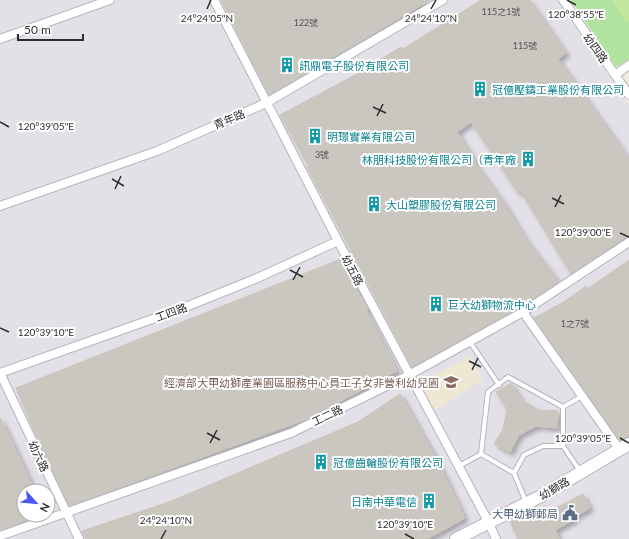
<svg xmlns="http://www.w3.org/2000/svg" width="629" height="539" font-family="Lato,'Noto Sans TC',sans-serif">
	<style>
		.industrial { fill: #e3e1e7; fill-rule: evenodd }
		.education { fill: #eee8d2 }
		.green { fill: #b0e2a0 }
		.pitch { fill: #c1e89d }
		.building { fill: #cac6c0; stroke: #cac6ba; filter: url(#shadow) }
		.lines { fill: none; stroke-linecap: round; stroke-linejoin: round }
		.lane-casing { stroke: #b4b5c0; stroke-width: 6 }
		.street-casing { stroke: #b4b5c0; stroke-width: 10 }
		.secondary-casing { stroke: #b4b5c0; stroke-width: 14 }
		.lane { stroke: #fff; stroke-width: 4 }
		.street { stroke: #fff; stroke-width: 8 }
		.secondary { stroke: #fff; stroke-width: 12 }
		.ticks { fill: none; stroke: #2d2d2d; stroke-width: 1.5 }
		.labels { text-anchor: middle; dominant-baseline: central; stroke-width: 4; stroke-linejoin: round; paint-order: stroke }
		.number-label { font-size: 9px; fill: #545352 }
		.street-label { font-size: 11px; fill: #2d2d2d; stroke: #fff }
		.culture-label { font-size: 11px; fill: #0d838f; stroke: #fff; text-anchor: start }
		.education-label { font-size: 11px; fill: #785e54; stroke: #fff; text-anchor: end }
		.service-label { font-size: 11px; fill: #4e5e75; stroke: #fff; text-anchor: end }
		.ticks-label { font-size: 10px; text-anchor: middle; fill: #2d2d2d; stroke: #fff; stroke-width: 4; stroke-linejoin: round; paint-order: stroke }
	</style>
	<defs>
		<filter id="shadow"><feDropShadow dx="3.5" dy="3.5" stdDeviation="2" flood-color="#0004"/></filter>
	</defs>
	<rect width="100%" height="100%" fill="#eeeae1"/>
	<path class="industrial" d="M 0,0 L 558,0 L 629,105 L 629,539 L 0,539 ZM 24,491 L 48,491 L 48,515 L 24,515 Z"/>
	<path class="education" d="M 470,356 L 483,379 L 434,411 L 418,384 Z"/>
	<path class="green" d="M 571,0 L 629,0 L 629,59 L 616,67 Z"/>
	<path class="pitch" d="M 612,0 L 629,0 L 629,22 L 627,23 Z"/>
	<path class="building" d="M 221,0 L 430,0 L 269,95 Z
		M 481,0 L 529,0 L 566,53 L 558,59 L 629,159 L 629,235 L 571,274 L 520,190 L 518,193 L 471,122 L 457,132 L 476,163 L 475,163 L 505,205 L 527,241 L 559,282 L 520,307 L 412,367 L 307,167 L 309,167 L 280,115 L 355,75 L 401,47 L 403,49 Z
		M 341,259 L 360,297 L 361,296 L 368,309 L 366,310 L 397,371 L 307,419 L 69,506 L 38,440 L 16,388 Z
		M 629,260 L 629,436 L 620,441 L 534,318 L 562,303 L 586,286 L 587,289 Z
		M 511,383 L 521,400 L 538,410 L 558,411 L 557,428 L 536,426 L 519,435 L 510,452 L 494,444 L 503,429 L 507,409 L 496,392 Z
		M 400,394 L 437,460 L 465,518 L 427,539 L 86,539 L 82,531 L 169,502 L 358,422 Z
		M 0,417 L 35,491 L 24,491 L 24,515 L 38,516 L 0,530 Z
		M 583,494 L 590,508 L 574,517 L 575,519 L 555,530 L 559,539 L 518,539 L 510,522 L 545,506 L 548,512 Z"/>
	<g class="lines">
		<defs>
			<path id="lane" d="M 470,342 L 499,385
				M 563,407 L 582,396
				M 563,446 L 543,446 L 524,455 L 514,473 L 481,454 L 488,392 L 508,377 L 563,407 L 563,446 L 580,471
				M 459,466 L 481,454
				M 514,473 L 526,502"/>
			<path id="street" d="M 214,0 L 338,241 L 489,523 L 496,539
				M 563,0 L 629,95
				M 0,39 L 110,0
				M 615,75 L 629,65
				M 0,206 L 157,151 L 266,103 L 443,0
				M 523,312 L 620,450
				M 0,536 L 291,433 L 409,375 L 523,312 L 629,242
				M 79,539 L 0,373 L 178,310 L 255,279 L 338,241"/>
			<path id="secondary" d="M 456,539 L 541,496 L 629,444"/>
		</defs>
		<use href="#lane" class="lane-casing"/>
		<use href="#street" class="street-casing"/>
		<use href="#secondary" class="secondary-casing"/>
		<use href="#lane" class="lane"/>
		<use href="#street" class="street"/>
		<use href="#secondary" class="secondary"/>
	</g>
	<path class="ticks" d="M 567,0 L 576,5M 207,9 L 211,0M 431,9 L 436,0M 373,107 L 386,113M 377,116 L 383,104M 0,122 L 9,127M 112,179 L 124,186M 115,189 L 121,176M 552,198 L 564,204M 555,207 L 561,195M 620,233 L 629,237M 290,270 L 303,277M 293,280 L 300,267M 0,328 L 9,332M 469,361 L 481,367M 472,370 L 478,358M 207,433 L 220,440M 620,438 L 629,443M 210,443 L 217,430M 405,534 L 414,539M 161,539 L 166,530"/>
	<defs>
		<symbol id="building-bare" viewBox="-9 -9 18 18"><path d="M-4-6H4V6H1V3H-1V6H-4ZM-2.5-4.3h1.7v1.8h-1.7ZM.8-4.3h1.7v1.8H.8ZM-2.5-1h1.7V.8h-1.7ZM.8-1h1.7V.8H.8Z" fill="#0f9aa8" stroke="#fff" stroke-width="2.5" paint-order="stroke"/></symbol>
		<symbol id="school-bare" viewBox="-9 -9 18 18"><path d="M0-5L7-2L0 1L-7-2ZM-4 1L0 2.5L4 1V4Q0 6-4 4Z" fill="#8d6e63" stroke="#fff" stroke-width="2.5" paint-order="stroke"/></symbol>
		<symbol id="civic-bare" viewBox="-9 -9 18 18"><path d="M-.6-6.5H3V-4.5H.6V-3L4-1V1h2V6H-6V1h2V-1L-.6-3ZM-1.2 2.5V6h2.4V2.5Z" fill="#5c6f8a" stroke="#fff" stroke-width="2.5" paint-order="stroke"/></symbol>
	</defs>
	<g fill-rule="evenodd">
		<use href="#building-bare" x="276" y="54" width="22" height="22"/>
		<use href="#building-bare" x="469" y="78" width="22" height="22"/>
		<use href="#building-bare" x="304" y="125" width="22" height="22"/>
		<use href="#building-bare" x="517" y="148" width="22" height="22"/>
		<use href="#building-bare" x="363" y="193" width="22" height="22"/>
		<use href="#building-bare" x="425" y="293" width="22" height="22"/>
		<use href="#school-bare" x="440" y="371" width="22" height="22"/>
		<use href="#building-bare" x="310" y="451" width="22" height="22"/>
		<use href="#building-bare" x="418" y="490" width="22" height="22"/>
		<use href="#civic-bare" x="559" y="502" width="22" height="22"/>
	</g>
	<g class="labels">
		<g class="number-label">
			<text x="501" y="11">115之1號</text>
			<text x="306" y="22">122號</text>
			<text x="525" y="45">115號</text>
			<text x="322" y="154">3號</text>
			<text x="575" y="323">1之7號</text>
		</g>
		<g class="street-label">
			<text transform="translate(596 48) rotate(55)">幼四路</text>
			<text transform="translate(229 119) rotate(-23)">青年路</text>
			<text transform="translate(353 270) rotate(62)">幼五路</text>
			<text transform="translate(171 312) rotate(-20)">工四路</text>
			<text transform="translate(327 415) rotate(-26)">工二路</text>
			<text transform="translate(39 456) rotate(65)">幼六路</text>
			<text transform="translate(554 488) rotate(-30)">幼獅路</text>
		</g>
		<g class="culture-label">
			<text x="299" y="65">訊鼎電子股份有限公司</text>
			<text x="492" y="89">冠億壓鑄工業股份有限公司</text>
			<text x="327" y="136">明璟實業有限公司</text>
			<text x="516" y="159" text-anchor="end">林朋科技股份有限公司（青年廠</text>
			<text x="386" y="204">大山塑膠股份有限公司</text>
			<text x="448" y="304">巨大幼獅物流中心</text>
			<text x="333" y="462">冠億齒輪股份有限公司</text>
			<text x="417" y="501" text-anchor="end">日南中華電信</text>
		</g>
		<g class="education-label">
			<text x="439" y="382">經濟部大甲幼獅產業園區服務中心員工子女非營利幼兒園</text>
		</g>
		<g class="service-label">
			<text x="558" y="513">大甲幼獅郵局</text>
		</g>
	</g>
	<g class="ticks-label">
		<text x="576" y="18">120°38'55"E</text>
		<text x="207" y="22">24°24'05"N</text>
		<text x="431" y="22">24°24'10"N</text>
		<text x="46" y="130">120°39'05"E</text>
		<text x="583" y="236">120°39'00"E</text>
		<text x="46" y="336">120°39'10"E</text>
		<text x="583" y="442">120°39'05"E</text>
		<text x="166" y="524">24°24'10"N</text>
		<text x="405" y="528">120°39'10"E</text>
	</g>
	<g transform="translate(36 503) rotate(117)"><circle r="19" fill="#ffffff" stroke="#ababab"/>
	<path d="M0-3L7 15L0 10L-7 15Z" fill="#4958f3"/>
	<text y="-6" font-size="11" font-weight="bold" text-anchor="middle" fill="#2d2d2d">N</text>
	</g>
	<path d="M18 34v6h65v-6" fill="none" stroke="#2d2d2d" stroke-width="2"/>
	<text x="24" y="34" font-size="12" fill="#2d2d2d" stroke="#ffffff" stroke-width="3" paint-order="stroke">50 m</text>
</svg>
